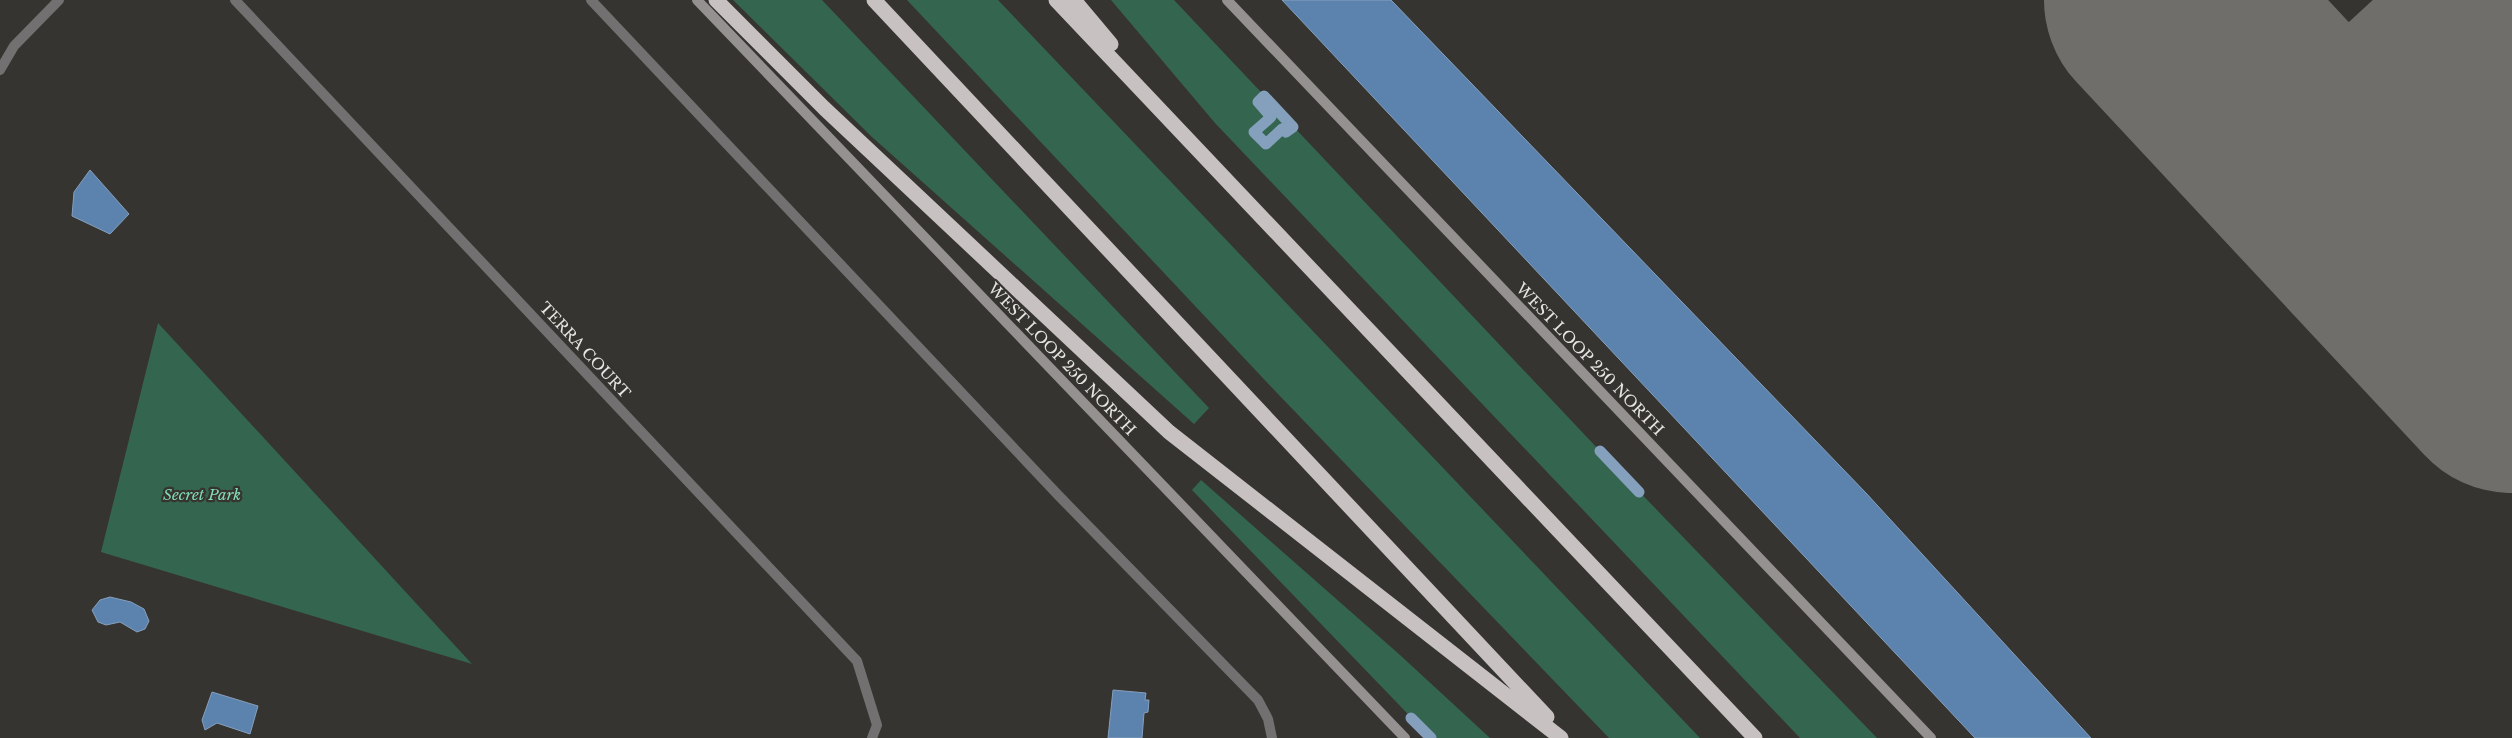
<svg xmlns="http://www.w3.org/2000/svg" width="2512" height="738" font-family="'Libre Baskerville',serif">
	<style>
		.green { fill: #34654f }
		.water { fill: #5c83ad; stroke: #85a0bd }
		.lines { fill: none; stroke-linecap: round; stroke-linejoin: round }
		.stream { stroke: #85a0bd; stroke-width: 11 }
		.taxiway { stroke: #706e6a; stroke-width: 96 }
		.runway { stroke: #706e6a; stroke-width: 240 }
		.lane { stroke: #727070; stroke-width: 10 }
		.street { stroke: #727070; stroke-width: 10 }
		.secondary { stroke: #959191; stroke-width: 10 }
		.highway { stroke: #c8c1c2; stroke-width: 15 }
		.labels { text-anchor: middle; dominant-baseline: central; stroke-width: 4.5; stroke-linejoin: round; paint-order: stroke }
		.street-label { font-size: 15px; fill: #e6e5e3; stroke: #363430 }
		.park-label { font-size: 15px; font-style: italic; fill: #82deb4; stroke: #363430 }
	</style>
	<rect width="100%" height="100%" fill="#363430"/>
	<path class="green" d="M 733,0 L 822,0 L 1209,408 L 1194,424 L 872,137 Z
		M 907,0 L 998,0 L 1700,738 L 1609,738 L 1278,394 Z
		M 1111,0 L 1174,0 L 1600,451 L 1877,738 L 1800,738 L 1215,123 Z
		M 158,323 L 472,664 L 101,552 Z
		M 1201,480 L 1400,655 L 1490,738 L 1431,738 L 1192,490 Z"/>
	<path class="water" d="M 1282,0 L 1391,0 L 1866,493 L 2091,738 L 1975,738 Z
		M 90,170 L 129,214 L 110,234 L 72,216 L 74,192 Z
		M 110,597 L 131,602 L 144,609 L 149,621 L 145,629 L 137,632 L 120,622 L 106,625 L 98,622 L 92,610 L 100,600 Z
		M 1113,690 L 1146,693 L 1145,700 L 1149,700 L 1148,712 L 1144,713 L 1142,738 L 1108,738 Z
		M 212,692 L 258,706 L 250,734 L 217,723 L 205,730 L 202,720 Z"/>
	<g class="lines">
		<path class="stream" d="M 1264,96 L 1293,127 L 1286,132 L 1282,129 L 1266,144 L 1254,132 L 1271,117 L 1258,102 Z
			M 1600,451 L 1639,492
			M 1411,718 L 1431,738"/>
		<path class="taxiway" d="M 2230,0 C 2226,38 2239,72 2260,103
			M 2261,104 C 2308,146 2374,153 2425,115"/>
		<path class="runway" d="M 2164,0 L 2512,373
			M 2425,115 L 2512,35"/>
		<path class="lane" d="M 591,0 L 1059,496 L 1258,700 L 1268,719 L 1272,738"/>
		<path class="street" d="M 235,0 L 857,661 L 877,725 L 872,738
			M 0,70 L 14,46 L 59,0"/>
		<path class="secondary" d="M 697,0 L 1405,738
			M 1227,0 L 1931,738"/>
		<path class="highway" d="M 716,0 L 824,108 L 1169,432 L 1561,738
			M 874,0 L 1547,717
			M 1056,0 L 1755,738
			M 1074,0 L 1111,44"/>
	</g>
	<g class="labels">
		<g class="street-label">
			<text transform="translate(585 350) rotate(47)">TERRA COURT</text>
			<text transform="translate(1062 359) rotate(46)">WEST LOOP 250 NORTH</text>
			<text transform="translate(1590 359) rotate(46)">WEST LOOP 250 NORTH</text>
		</g>
		<g class="park-label">
			<text x="202" y="494">Secret Park</text>
		</g>
	</g>
</svg>
